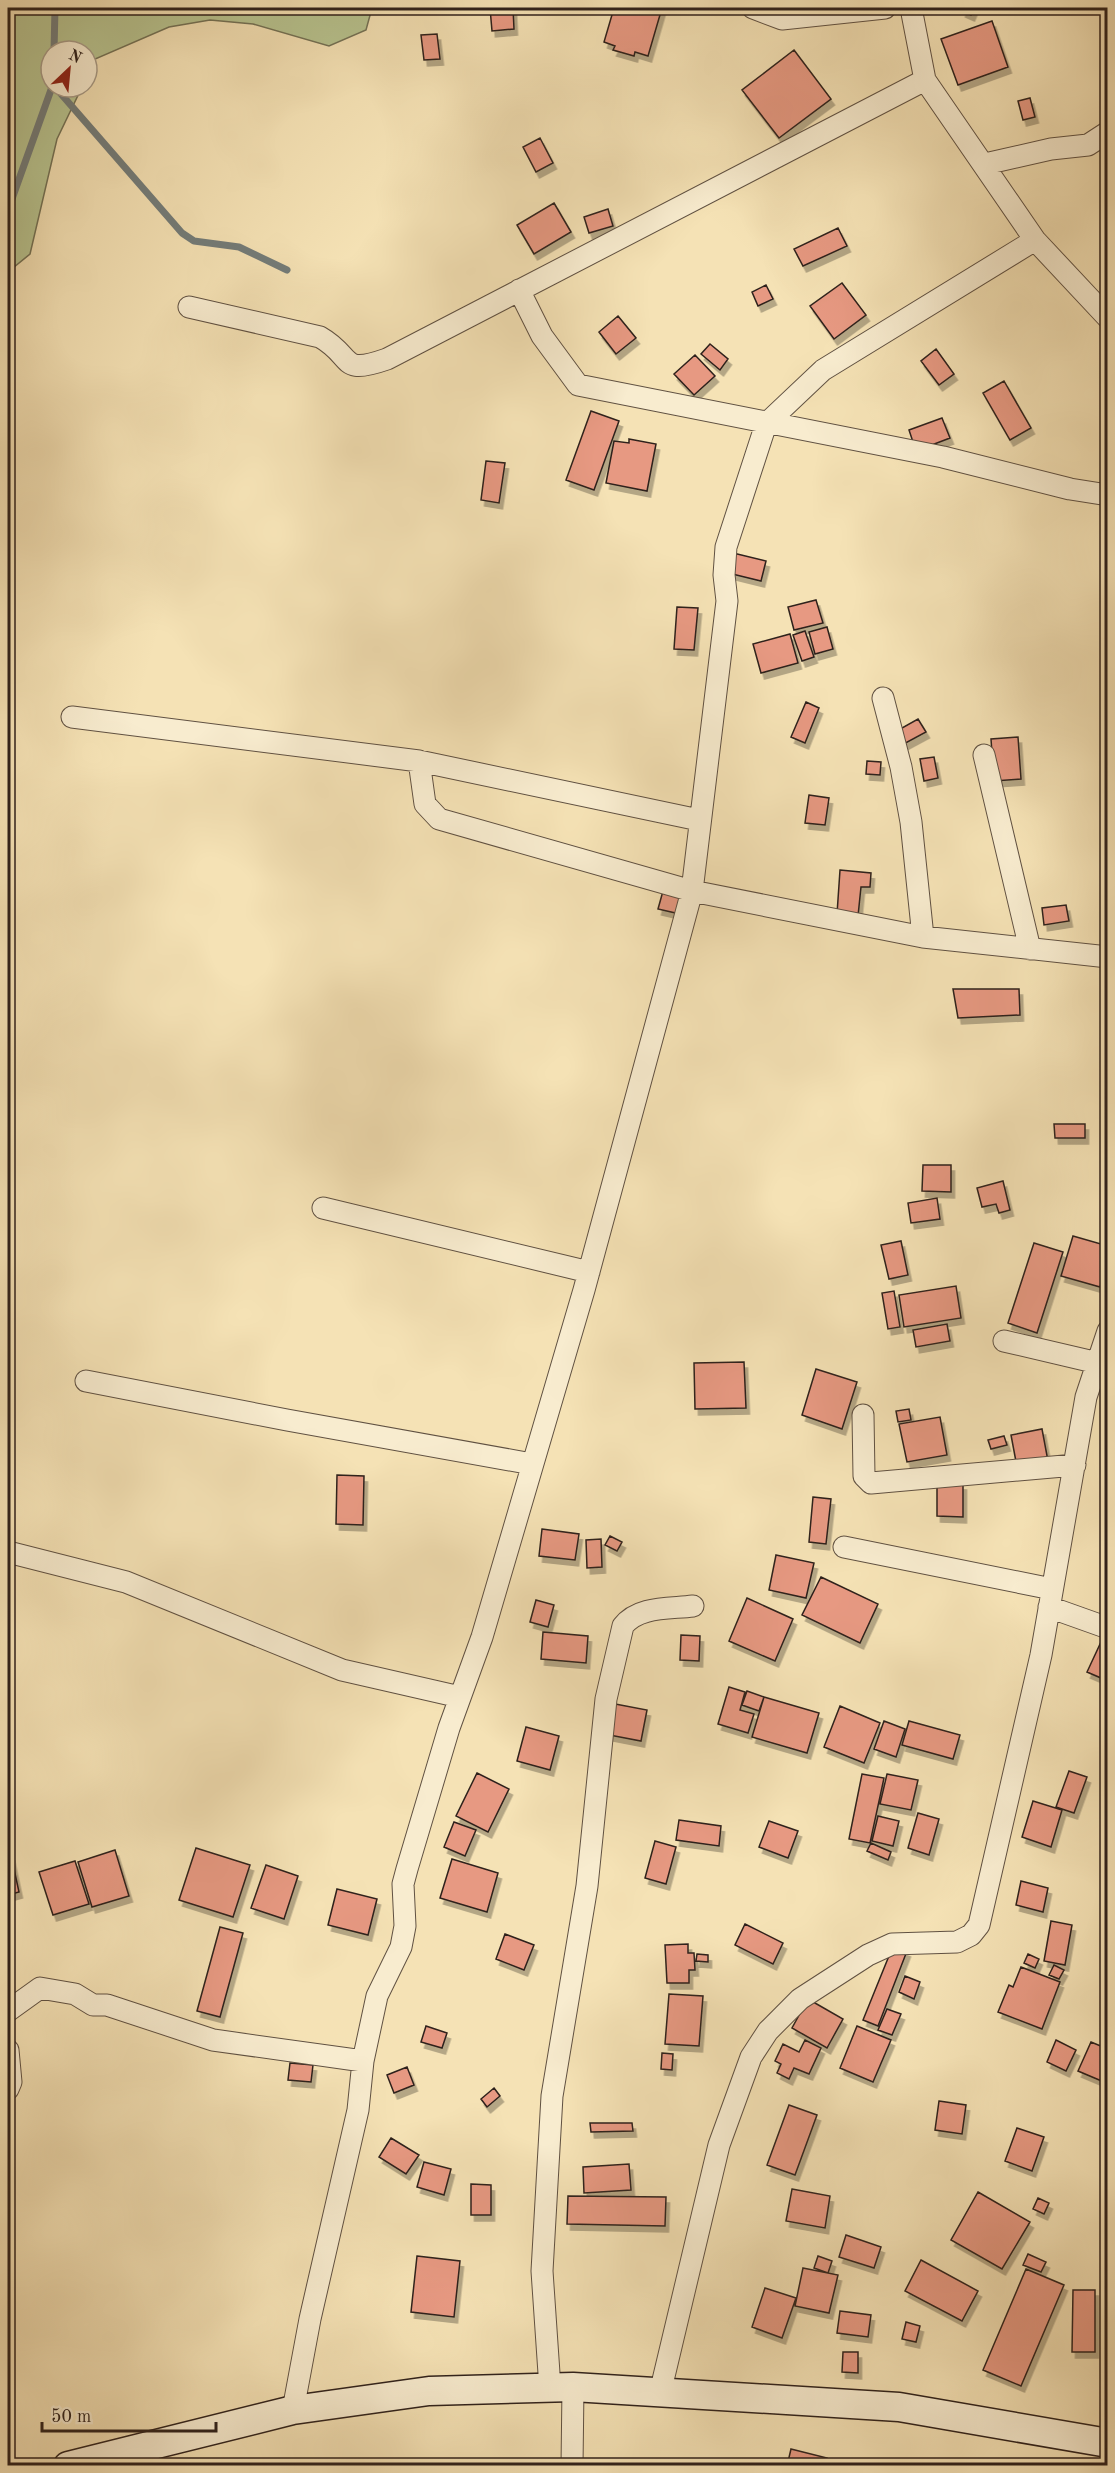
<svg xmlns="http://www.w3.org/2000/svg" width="1115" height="2473" font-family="'Old Standard TT',serif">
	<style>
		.green { fill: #b8c490; stroke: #747256; stroke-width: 1.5 }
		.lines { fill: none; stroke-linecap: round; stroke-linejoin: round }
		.stream { stroke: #747d7a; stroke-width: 7 }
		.building { fill: #e79982; stroke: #2f211b; stroke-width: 1.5; filter: url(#shadow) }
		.minor-casing { stroke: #605142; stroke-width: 23 }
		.secondary-casing { stroke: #2f211b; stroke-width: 31 }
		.minor { stroke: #f8eccf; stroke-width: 21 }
		.secondary { stroke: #f8eccf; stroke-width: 28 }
	</style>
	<defs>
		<filter id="shadow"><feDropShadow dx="3.5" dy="6" stdDeviation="0" flood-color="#0004"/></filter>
	</defs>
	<rect width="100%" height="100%" fill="#f5e2b5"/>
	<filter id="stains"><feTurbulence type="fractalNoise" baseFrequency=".00333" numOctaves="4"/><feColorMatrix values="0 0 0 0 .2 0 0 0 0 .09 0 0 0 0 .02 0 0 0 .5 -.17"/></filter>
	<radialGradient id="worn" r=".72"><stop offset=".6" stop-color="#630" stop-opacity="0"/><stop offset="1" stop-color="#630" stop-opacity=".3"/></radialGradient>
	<path class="green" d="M 8,8 L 372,8 L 366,30 L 329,46 L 253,24 L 210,20 L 169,27 L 95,59 L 87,76 L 87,51 L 51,51 L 51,87 L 82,87 L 57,139 L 30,254 L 8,272 Z"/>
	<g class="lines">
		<path class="stream" d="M 54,51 L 55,8
			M 55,87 L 182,233 L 194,241 L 239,247 L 287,270
			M 8,210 L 52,87"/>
	</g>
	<path class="building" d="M 490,8 L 513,8 L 514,29 L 492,31 Z
		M 614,8 L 662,8 L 648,56 L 635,52 L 634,56 L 613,50 L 615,46 L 604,42 Z
		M 963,8 L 974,8 L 971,15 L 962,11 Z
		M 992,21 L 1008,67 L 958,85 L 941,39 Z
		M 437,34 L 440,59 L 424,60 L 421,35 Z
		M 794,50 L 831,99 L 779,138 L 742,90 Z
		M 1030,98 L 1035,117 L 1023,120 L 1018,101 Z
		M 540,138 L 553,163 L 536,172 L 523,147 Z
		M 554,203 L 571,232 L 534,254 L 517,225 Z
		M 608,209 L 613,226 L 589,233 L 584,217 Z
		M 838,228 L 847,246 L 803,266 L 794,249 Z
		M 842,283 L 866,315 L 834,339 L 810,306 Z
		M 766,285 L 773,299 L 758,306 L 752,292 Z
		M 618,316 L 636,338 L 616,354 L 599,332 Z
		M 710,344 L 728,359 L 720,370 L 701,354 Z
		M 936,349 L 954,374 L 939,385 L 921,361 Z
		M 695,355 L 715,376 L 694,395 L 674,374 Z
		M 1004,381 L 1031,428 L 1010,440 L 983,393 Z
		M 591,411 L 619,421 L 594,490 L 566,480 Z
		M 942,418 L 950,438 L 916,451 L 909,430 Z
		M 629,439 L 656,444 L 647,491 L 606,483 L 614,441 L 629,443 Z
		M 486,461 L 505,463 L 499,503 L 481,500 Z
		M 729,552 L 766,561 L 761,581 L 724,572 Z
		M 816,600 L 823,623 L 794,630 L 788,607 Z
		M 677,607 L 698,608 L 694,650 L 674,649 Z
		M 827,627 L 833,649 L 815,654 L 809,632 Z
		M 805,631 L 814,657 L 802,661 L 793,635 Z
		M 790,634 L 798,663 L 761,673 L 753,644 Z
		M 806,702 L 819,708 L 805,743 L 791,737 Z
		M 918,719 L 926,732 L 900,746 L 893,733 Z
		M 1018,737 L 1021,779 L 994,781 L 991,739 Z
		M 934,757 L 938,778 L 924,781 L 920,759 Z
		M 867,761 L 881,762 L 880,775 L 866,774 Z
		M 809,795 L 829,798 L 825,825 L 805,823 Z
		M 840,870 L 871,873 L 870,887 L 861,887 L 858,916 L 837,914 Z
		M 663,891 L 684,897 L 680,914 L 658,909 Z
		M 1066,905 L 1069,921 L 1044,925 L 1042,908 Z
		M 953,989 L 1019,989 L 1020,1015 L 958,1018 Z
		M 1054,1124 L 1085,1124 L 1085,1138 L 1055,1138 Z
		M 923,1165 L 951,1165 L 951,1192 L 922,1191 Z
		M 1003,1181 L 1010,1210 L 999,1213 L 996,1204 L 982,1207 L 977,1188 Z
		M 937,1198 L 940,1219 L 911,1223 L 908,1203 Z
		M 1073,1236 L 1108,1246 L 1108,1259 L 1100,1287 L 1061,1276 Z
		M 901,1241 L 908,1275 L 889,1279 L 881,1245 Z
		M 1034,1243 L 1063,1252 L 1037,1333 L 1008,1323 Z
		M 956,1286 L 961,1318 L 904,1327 L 899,1295 Z
		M 894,1291 L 900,1327 L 888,1329 L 882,1293 Z
		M 947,1324 L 950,1341 L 916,1347 L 913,1330 Z
		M 744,1362 L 746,1408 L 695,1409 L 694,1363 Z
		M 816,1369 L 857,1382 L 842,1429 L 802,1415 Z
		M 909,1409 L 911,1420 L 898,1422 L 896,1411 Z
		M 940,1417 L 947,1455 L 907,1462 L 899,1424 Z
		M 1042,1429 L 1048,1461 L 1017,1467 L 1011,1435 Z
		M 1004,1436 L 1007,1445 L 991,1449 L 988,1440 Z
		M 337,1475 L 364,1476 L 363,1525 L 336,1524 Z
		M 937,1483 L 963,1484 L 963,1517 L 937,1516 Z
		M 813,1497 L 831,1499 L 826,1544 L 809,1542 Z
		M 1102,1497 L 1108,1498 L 1108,1523 L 1101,1523 Z
		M 542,1529 L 579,1534 L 575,1560 L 539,1556 Z
		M 610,1536 L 622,1542 L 617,1551 L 605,1545 Z
		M 601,1539 L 602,1567 L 587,1568 L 586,1540 Z
		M 776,1555 L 814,1563 L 806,1598 L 769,1590 Z
		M 821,1577 L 878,1604 L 860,1643 L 802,1615 Z
		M 747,1598 L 793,1619 L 775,1661 L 729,1641 Z
		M 536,1600 L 554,1605 L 548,1627 L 530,1622 Z
		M 543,1632 L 588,1636 L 586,1663 L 541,1659 Z
		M 681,1635 L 700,1636 L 699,1661 L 680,1660 Z
		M 1101,1642 L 1108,1645 L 1108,1681 L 1087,1672 Z
		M 729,1687 L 745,1692 L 740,1710 L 754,1714 L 748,1733 L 718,1724 Z
		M 747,1691 L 764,1697 L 759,1711 L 742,1705 Z
		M 764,1697 L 819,1713 L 807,1753 L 752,1737 Z
		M 610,1703 L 647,1710 L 641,1741 L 604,1734 Z
		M 840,1706 L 880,1723 L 864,1763 L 824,1747 Z
		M 884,1721 L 905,1729 L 896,1757 L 874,1749 Z
		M 909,1721 L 960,1735 L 953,1759 L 902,1745 Z
		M 526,1727 L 559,1736 L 550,1770 L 517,1761 Z
		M 1069,1771 L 1087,1777 L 1074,1813 L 1056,1807 Z
		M 477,1773 L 509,1789 L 488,1832 L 456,1816 Z
		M 862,1774 L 884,1778 L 870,1843 L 849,1839 Z
		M 887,1774 L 918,1780 L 911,1810 L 880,1804 Z
		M 1104,1775 L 1108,1775 L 1108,1813 L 1103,1813 Z
		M 1033,1801 L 1062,1810 L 1051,1847 L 1022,1837 Z
		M 918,1813 L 939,1819 L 929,1855 L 908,1848 Z
		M 878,1816 L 899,1821 L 893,1846 L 872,1841 Z
		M 679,1820 L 721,1826 L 719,1846 L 676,1840 Z
		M 769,1821 L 798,1831 L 788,1858 L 759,1847 Z
		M 454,1822 L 476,1830 L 465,1856 L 444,1847 Z
		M 655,1841 L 676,1847 L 666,1884 L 645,1878 Z
		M 871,1843 L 891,1852 L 888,1860 L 867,1851 Z
		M 196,1848 L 250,1865 L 233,1917 L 179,1900 Z
		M 115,1850 L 129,1896 L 92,1907 L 78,1862 Z
		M 11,1855 L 19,1892 L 8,1895 L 8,1856 Z
		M 452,1859 L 498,1873 L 487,1912 L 440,1898 Z
		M 75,1861 L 89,1904 L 53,1915 L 39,1872 Z
		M 266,1865 L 298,1876 L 284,1919 L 251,1908 Z
		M 1021,1881 L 1048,1888 L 1043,1912 L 1016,1905 Z
		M 337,1889 L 377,1899 L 368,1935 L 328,1925 Z
		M 1051,1921 L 1072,1925 L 1065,1965 L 1044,1961 Z
		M 745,1924 L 783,1943 L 773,1964 L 735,1945 Z
		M 220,1927 L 243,1933 L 220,2017 L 197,2011 Z
		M 505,1934 L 534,1945 L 524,1970 L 496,1959 Z
		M 688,1944 L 688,1953 L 694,1953 L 695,1970 L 689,1970 L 689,1983 L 667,1983 L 665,1945 Z
		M 893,1946 L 907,1951 L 878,2026 L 863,2020 Z
		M 697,1954 L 708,1955 L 708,1962 L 696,1961 Z
		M 1028,1954 L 1039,1959 L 1035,1968 L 1024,1963 Z
		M 1054,1965 L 1064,1970 L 1059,1979 L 1049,1975 Z
		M 1021,1967 L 1060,1982 L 1042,2029 L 998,2012 L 1009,1985 L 1013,1987 Z
		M 905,1976 L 920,1982 L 914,1999 L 899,1992 Z
		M 669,1994 L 703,1996 L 699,2046 L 665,2044 Z
		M 808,1999 L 843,2019 L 827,2048 L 792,2028 Z
		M 887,2009 L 901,2014 L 892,2035 L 878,2030 Z
		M 426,2026 L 447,2033 L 442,2048 L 421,2042 Z
		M 857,2026 L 891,2040 L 873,2082 L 840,2068 Z
		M 805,2040 L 821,2048 L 809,2074 L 794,2068 L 789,2079 L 777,2073 L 781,2064 L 775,2061 L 783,2044 L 799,2052 Z
		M 1056,2040 L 1076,2050 L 1066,2071 L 1047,2062 Z
		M 1091,2042 L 1108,2049 L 1108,2075 L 1104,2082 L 1078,2071 Z
		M 662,2053 L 673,2054 L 672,2070 L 661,2069 Z
		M 290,2063 L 313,2065 L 311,2082 L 288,2080 Z
		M 407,2067 L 414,2085 L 394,2093 L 387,2075 Z
		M 494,2088 L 500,2096 L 487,2107 L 481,2099 Z
		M 939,2101 L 966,2105 L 962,2134 L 935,2130 Z
		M 789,2105 L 817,2115 L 795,2175 L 767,2165 Z
		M 590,2123 L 632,2123 L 633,2131 L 591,2132 Z
		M 1017,2128 L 1044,2137 L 1032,2171 L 1005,2161 Z
		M 391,2138 L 419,2155 L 406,2174 L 379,2157 Z
		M 424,2162 L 451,2169 L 444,2195 L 417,2187 Z
		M 629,2164 L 631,2190 L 584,2193 L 583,2167 Z
		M 471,2184 L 491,2185 L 491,2215 L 471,2215 Z
		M 792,2189 L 830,2196 L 825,2228 L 786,2221 Z
		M 978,2192 L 1030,2222 L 1002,2269 L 951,2240 Z
		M 568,2196 L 666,2197 L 665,2226 L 567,2224 Z
		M 1038,2198 L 1049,2203 L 1044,2214 L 1033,2209 Z
		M 846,2235 L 881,2247 L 874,2268 L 839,2257 Z
		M 1028,2254 L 1046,2262 L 1041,2272 L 1023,2265 Z
		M 417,2256 L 460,2261 L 454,2317 L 411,2312 Z
		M 818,2256 L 832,2261 L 828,2273 L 814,2268 Z
		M 921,2260 L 978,2291 L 962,2321 L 905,2291 Z
		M 803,2268 L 838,2275 L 829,2313 L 795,2306 Z
		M 1026,2269 L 1064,2285 L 1021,2386 L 983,2370 Z
		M 765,2288 L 796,2298 L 782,2338 L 752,2327 Z
		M 1073,2290 L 1095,2290 L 1095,2352 L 1072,2352 Z
		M 840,2311 L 871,2315 L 868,2337 L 837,2333 Z
		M 906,2322 L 920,2326 L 916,2342 L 902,2339 Z
		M 843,2352 L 858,2352 L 858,2373 L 842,2372 Z
		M 791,2449 L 827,2458 L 825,2466 L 787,2466 Z"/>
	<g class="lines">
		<defs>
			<path id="minor" d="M 753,8 L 782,19 L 885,8
				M 911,8 L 925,80 L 1035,240 L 1108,318
				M 985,164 L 1051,149 L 1088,145 L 1108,132
				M 519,290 L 542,336 L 578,385 L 943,457 L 1070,489 L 1108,495
				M 189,307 L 320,337 C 355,357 338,376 387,359 L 925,80
				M 883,698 L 901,767 L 911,822 L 923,937
				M 72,717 L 419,761 L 699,820
				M 984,755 L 1030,949
				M 419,761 L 425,804 L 439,819 L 692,891 L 923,937 L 1108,957
				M 323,1208 L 589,1272
				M 1004,1341 L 1098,1363
				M 86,1381 L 287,1420 L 532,1464
				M 863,1415 L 864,1476 L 871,1483 L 1075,1465
				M 844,1547 L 1052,1589
				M 8,1552 L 126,1582 L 342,1670 L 460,1697
				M 1049,1607 L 1108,1628
				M 8,2011 L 40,1988 L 75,1994 L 93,2005 L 107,2005 L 213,2040 L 363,2061
				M 8,2050 L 11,2082 L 8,2089
				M 550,2388 L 542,2271 L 552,2096 L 587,1886 L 606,1699 L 623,1626 C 638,1606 669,1609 693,1606
				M 660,2393 L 719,2145 L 751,2057 L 768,2031 L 800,1999 L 868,1955 L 892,1944 L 957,1942 L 971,1935 L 979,1925 L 1041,1655 L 1086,1397 L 1108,1331
				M 293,2410 L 310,2319 L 358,2110 L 363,2061 L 377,1996 L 401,1947 L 405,1926 L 403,1884 L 407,1869 L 449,1728 L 482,1637 L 584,1290 L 692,891 L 727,601 L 724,575 L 726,547 L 766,424 L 823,370 L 1035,240
				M 572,2466 L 573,2387"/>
			<path id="secondary" d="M 68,2466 L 293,2410 L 429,2391 L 573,2387 L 899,2407 L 1108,2443"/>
		</defs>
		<use href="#minor" class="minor-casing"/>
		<use href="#secondary" class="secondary-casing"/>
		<use href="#minor" class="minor"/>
		<use href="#secondary" class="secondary"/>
	</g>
	<rect width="1115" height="2473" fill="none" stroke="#f5e2b5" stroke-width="30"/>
	<rect x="9" y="9" width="1097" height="2455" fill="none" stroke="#2f211b" stroke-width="3"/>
	<rect x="15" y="15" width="1085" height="2443" fill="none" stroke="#2f211b" stroke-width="1.5"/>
	<g transform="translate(69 69) rotate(26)"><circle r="28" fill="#f8eccf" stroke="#a89b87" stroke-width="1.5"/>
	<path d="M0-4.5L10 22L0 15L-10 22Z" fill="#8f2418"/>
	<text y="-9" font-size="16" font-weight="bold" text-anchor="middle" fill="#2f211b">N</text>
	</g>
	<path d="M42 2422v9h174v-9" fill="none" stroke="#2f211b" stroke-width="3"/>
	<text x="51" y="2422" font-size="18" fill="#2f211b" stroke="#f8eccf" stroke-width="4.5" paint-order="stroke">50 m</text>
	<rect width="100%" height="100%" filter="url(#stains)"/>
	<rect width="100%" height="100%" fill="url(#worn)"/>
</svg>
